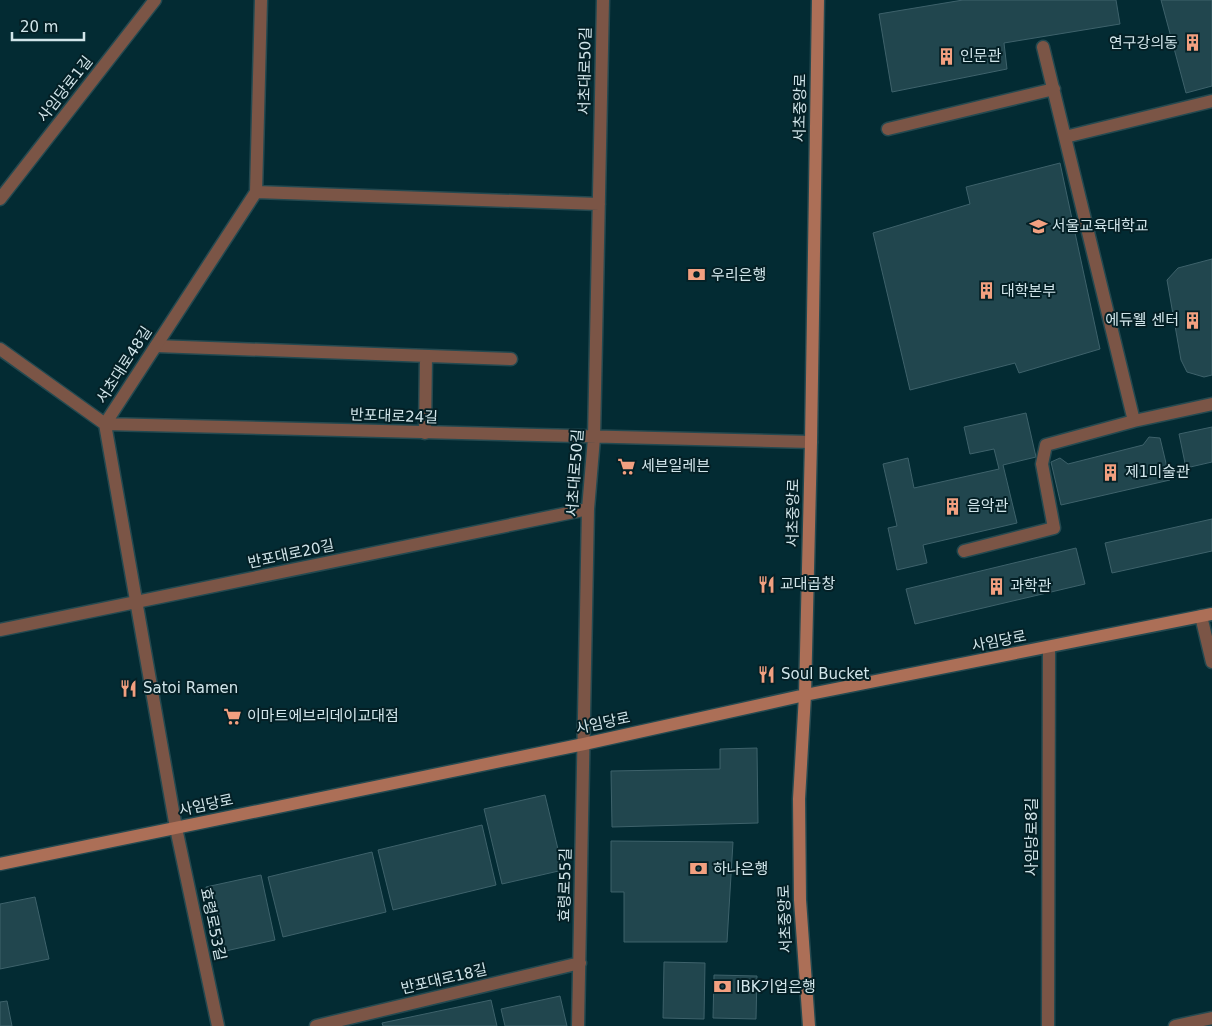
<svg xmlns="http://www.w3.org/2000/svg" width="1212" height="1026" font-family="'DejaVu Sans','Noto Sans KR',sans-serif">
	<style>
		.building { fill: #21464e; stroke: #3e626b }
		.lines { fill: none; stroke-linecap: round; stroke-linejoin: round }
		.lane-casing { stroke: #244950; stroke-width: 15 }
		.street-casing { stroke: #244950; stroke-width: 15 }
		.secondary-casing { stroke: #244950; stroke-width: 15 }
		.lane { stroke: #7b5546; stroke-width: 12 }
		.street { stroke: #7b5546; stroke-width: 12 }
		.secondary { stroke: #ac6f57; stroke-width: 12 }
		.labels { text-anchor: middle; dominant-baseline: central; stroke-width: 4; stroke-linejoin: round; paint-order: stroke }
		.poi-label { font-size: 15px; fill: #d1e5ea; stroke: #042026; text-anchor: start }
		.street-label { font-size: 15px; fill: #d1e5ea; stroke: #042026 }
	</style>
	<rect width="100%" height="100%" fill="#032b33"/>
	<path class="building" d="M 963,0 L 1116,0 L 1120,24 L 1004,43 L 1007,69 L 892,92 L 879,14 Z
		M 1161,0 L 1212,0 L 1212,86 L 1186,93 Z
		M 1060,163 L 1100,349 L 1019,373 L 1015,363 L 910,390 L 873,233 L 970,204 L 966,187 Z
		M 1212,259 L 1212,375 L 1204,377 L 1187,372 L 1181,360 L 1167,280 L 1178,268 Z
		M 1026,413 L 1036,457 L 1003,465 L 1017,523 L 923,545 L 927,563 L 897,570 L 888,528 L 897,526 L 883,464 L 908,458 L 914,488 L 999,469 L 994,449 L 970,454 L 964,427 Z
		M 1212,427 L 1212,462 L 1186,468 L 1179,434 Z
		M 1149,437 L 1160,438 L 1170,480 L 1061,505 L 1051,462 L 1060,458 L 1068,464 L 1143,445 Z
		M 1212,519 L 1212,551 L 1112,573 L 1105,543 Z
		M 1076,548 L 1085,584 L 915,624 L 906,589 Z
		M 757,748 L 758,823 L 612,827 L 611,771 L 720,769 L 720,749 Z
		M 545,795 L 563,870 L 502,884 L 484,809 Z
		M 482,825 L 496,885 L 393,910 L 378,850 Z
		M 611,841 L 733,842 L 727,942 L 624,942 L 624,892 L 611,892 Z
		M 372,852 L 386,912 L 283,937 L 268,877 Z
		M 261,875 L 275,940 L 221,952 L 206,887 Z
		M 35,897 L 49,959 L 0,969 L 0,904 Z
		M 664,962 L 705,963 L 704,1019 L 663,1018 Z
		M 714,975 L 757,976 L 756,1019 L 713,1018 Z
		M 560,996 L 567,1026 L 505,1026 L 501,1009 Z
		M 491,1000 L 497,1026 L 383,1026 L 382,1023 Z
		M 7,1001 L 12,1026 L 0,1026 L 0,1002 Z"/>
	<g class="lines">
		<defs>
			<path id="lane" d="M 1043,47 L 1134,421
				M 888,129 L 1054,89
				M 1065,137 L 1212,101
				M 156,346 L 511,359
				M 425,433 L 426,356
				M 964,551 L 1054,528 L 1042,464 L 1046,445 L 1134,421 L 1212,404"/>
			<path id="street" d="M 256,192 L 599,204
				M 0,199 L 155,0
				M 0,349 L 105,424 L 811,442
				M 1201,616 L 1212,662
				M 0,630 L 588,509
				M 218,1026 L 176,828 L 105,424 L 256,192 L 261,0
				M 316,1026 L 580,963
				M 578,1026 L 588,509 L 594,438 L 603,0
				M 1048,1026 L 1049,647
				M 1175,1026 L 1212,1018"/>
			<path id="secondary" d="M 0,864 L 584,744 L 805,695 L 1212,614
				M 809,1026 L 800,900 L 799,799 L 805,695 L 811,442 L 818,0"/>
		</defs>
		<use href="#lane" class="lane-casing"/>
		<use href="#street" class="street-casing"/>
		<use href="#secondary" class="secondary-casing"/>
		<use href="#lane" class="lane"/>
		<use href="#street" class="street"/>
		<use href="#secondary" class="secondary"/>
	</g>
	<defs>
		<symbol id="building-bare" viewBox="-9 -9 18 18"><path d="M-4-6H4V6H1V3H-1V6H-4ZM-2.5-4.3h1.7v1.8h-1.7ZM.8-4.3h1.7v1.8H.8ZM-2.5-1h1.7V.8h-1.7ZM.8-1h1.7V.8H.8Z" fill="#f2a080" stroke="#042026" stroke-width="2.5" paint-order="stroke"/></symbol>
		<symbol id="university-bare" viewBox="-9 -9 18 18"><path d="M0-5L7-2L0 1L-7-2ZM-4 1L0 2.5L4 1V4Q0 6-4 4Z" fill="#f2a080" stroke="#042026" stroke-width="2.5" paint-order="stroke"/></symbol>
		<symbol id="bank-bare" viewBox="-9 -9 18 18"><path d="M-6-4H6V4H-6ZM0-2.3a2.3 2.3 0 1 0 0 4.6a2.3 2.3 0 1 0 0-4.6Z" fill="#f2a080" stroke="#042026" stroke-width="2.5" paint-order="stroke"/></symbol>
		<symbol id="supermarket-bare" viewBox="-9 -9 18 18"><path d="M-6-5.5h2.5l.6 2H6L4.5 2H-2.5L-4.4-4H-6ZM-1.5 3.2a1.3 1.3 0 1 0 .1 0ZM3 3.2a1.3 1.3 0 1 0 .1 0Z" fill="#f2a080" stroke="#042026" stroke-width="2.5" paint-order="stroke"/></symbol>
		<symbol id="restaurant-bare" viewBox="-9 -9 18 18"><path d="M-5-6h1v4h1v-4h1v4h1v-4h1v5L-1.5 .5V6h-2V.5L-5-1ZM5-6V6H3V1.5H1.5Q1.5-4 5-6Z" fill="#f2a080" stroke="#042026" stroke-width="2.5" paint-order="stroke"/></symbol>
	</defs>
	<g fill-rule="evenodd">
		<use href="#building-bare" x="1180" y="30" width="25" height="25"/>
		<use href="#building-bare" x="934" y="44" width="25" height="25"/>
		<use href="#university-bare" x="1026" y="214" width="25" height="25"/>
		<use href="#bank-bare" x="684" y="262" width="25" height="25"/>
		<use href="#building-bare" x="974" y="278" width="25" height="25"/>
		<use href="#building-bare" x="1180" y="308" width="25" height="25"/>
		<use href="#supermarket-bare" x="614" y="454" width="25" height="25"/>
		<use href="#building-bare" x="1098" y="460" width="25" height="25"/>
		<use href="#building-bare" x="940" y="494" width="25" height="25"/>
		<use href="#restaurant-bare" x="754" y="572" width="25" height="25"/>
		<use href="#building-bare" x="984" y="574" width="25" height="25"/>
		<use href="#restaurant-bare" x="754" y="662" width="25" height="25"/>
		<use href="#restaurant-bare" x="116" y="676" width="25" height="25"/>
		<use href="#supermarket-bare" x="220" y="704" width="25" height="25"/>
		<use href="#bank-bare" x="686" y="856" width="25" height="25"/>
		<use href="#bank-bare" x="710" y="974" width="25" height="25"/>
	</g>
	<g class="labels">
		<g class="poi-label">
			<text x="1178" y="43" text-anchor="end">연구강의동</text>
			<text x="960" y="56">인문관</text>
			<text x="1052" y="226">서울교육대학교</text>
			<text x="711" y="275">우리은행</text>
			<text x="1001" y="291">대학본부</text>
			<text x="1179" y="320" text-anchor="end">에듀웰 센터</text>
			<text x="641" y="466">세븐일레븐</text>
			<text x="1125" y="472">제1미술관</text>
			<text x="967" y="506">음악관</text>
			<text x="780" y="584">교대곱창</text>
			<text x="1010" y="586">과학관</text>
			<text x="781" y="674">Soul Bucket</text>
			<text x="143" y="688">Satoi Ramen</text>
			<text x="247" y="716">이마트에브리데이교대점</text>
			<text x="713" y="869">하나은행</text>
			<text x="736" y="987">IBK기업은행</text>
		</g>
		<g class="street-label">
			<text transform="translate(585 71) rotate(-89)">서초대로50길</text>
			<text transform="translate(65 89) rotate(-52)">사임당로1길</text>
			<text transform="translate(800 108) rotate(-89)">서초중앙로</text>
			<text transform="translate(124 365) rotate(-57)">서초대로48길</text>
			<text transform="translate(394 416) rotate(2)">반포대로24길</text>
			<text transform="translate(575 473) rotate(-86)">서초대로50길</text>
			<text transform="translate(793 513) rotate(-89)">서초중앙로</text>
			<text transform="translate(291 554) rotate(-12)">반포대로20길</text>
			<text transform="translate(999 641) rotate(-11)">사임당로</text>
			<text transform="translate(603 723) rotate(-12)">사임당로</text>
			<text transform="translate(206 805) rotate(-12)">사임당로</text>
			<text transform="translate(1032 837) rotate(-90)">사임당로8길</text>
			<text transform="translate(565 885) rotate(-89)">효령로55길</text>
			<text transform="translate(785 919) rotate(-92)">서초중앙로</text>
			<text transform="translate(213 924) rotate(78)">효령로53길</text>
			<text transform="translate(444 979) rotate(-13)">반포대로18길</text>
		</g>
	</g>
	<path d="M12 32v8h72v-8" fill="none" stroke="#d1e5ea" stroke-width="2.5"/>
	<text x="20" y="32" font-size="15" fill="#d1e5ea" stroke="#042026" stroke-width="4" paint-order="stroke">20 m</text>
</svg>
